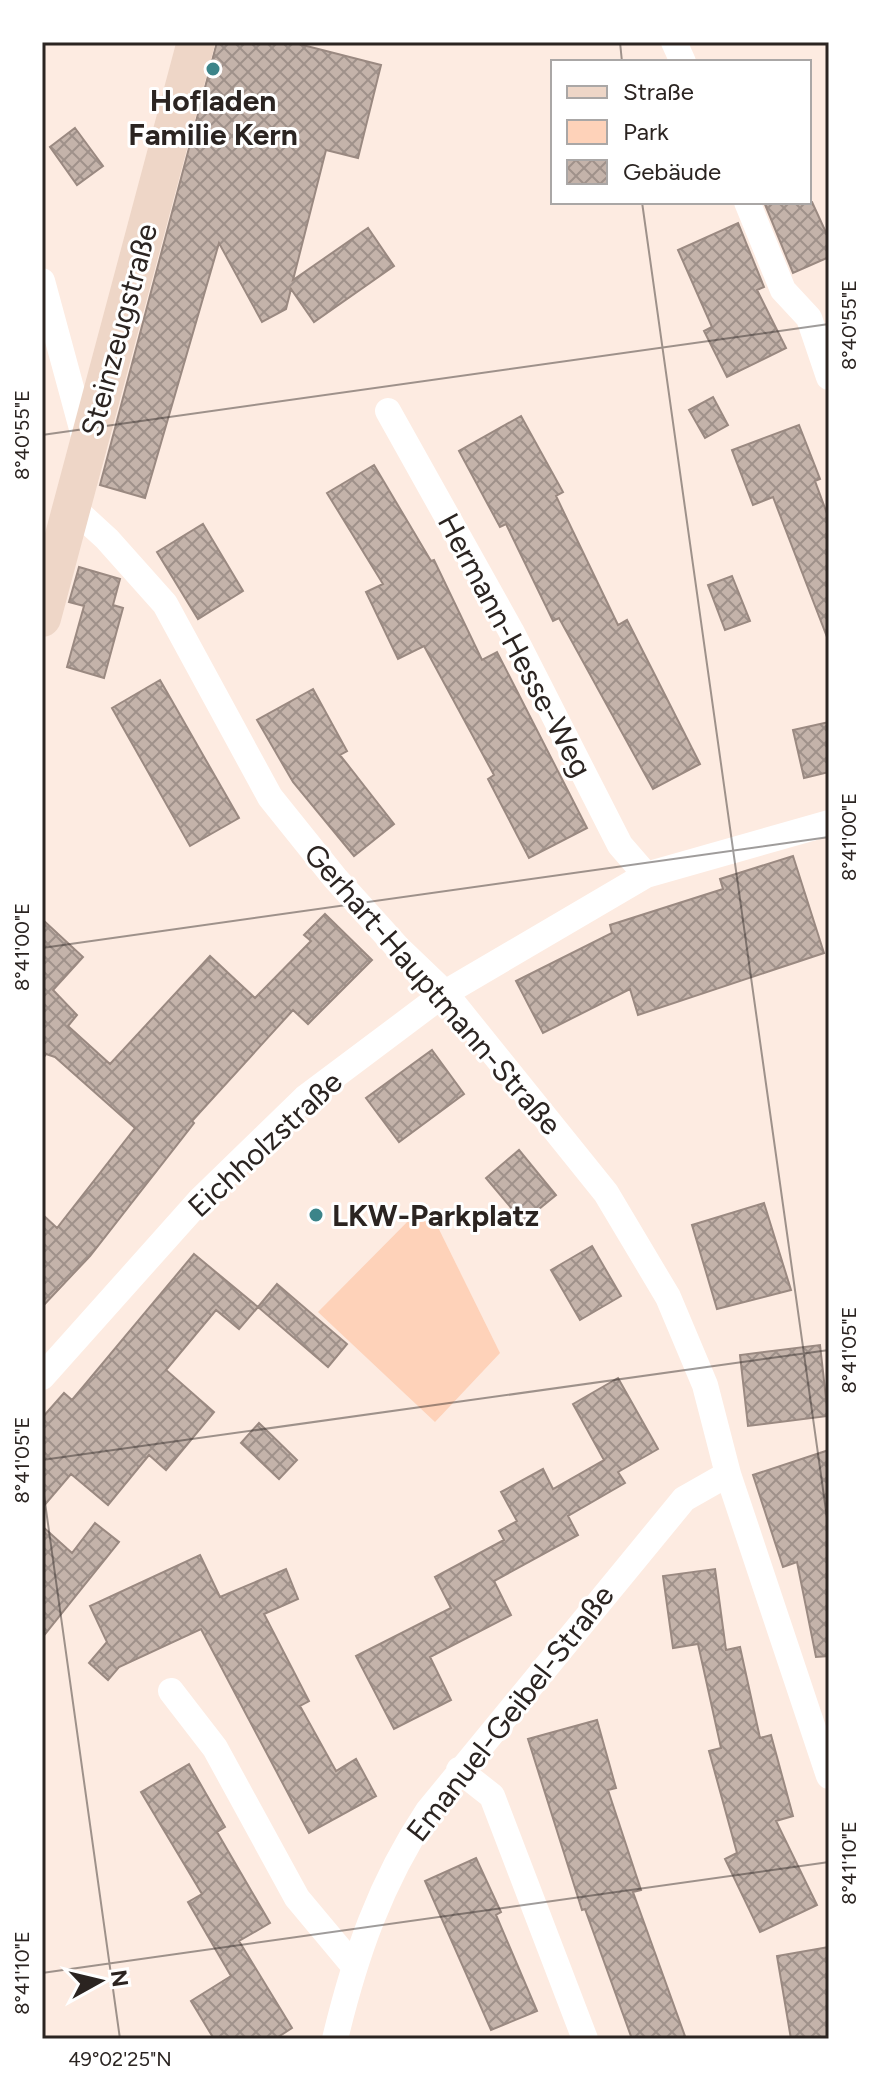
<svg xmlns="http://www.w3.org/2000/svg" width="871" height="2081" font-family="Figtree,sans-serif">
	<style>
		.green { fill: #fed2b9 }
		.building { fill: url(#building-cross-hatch); stroke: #9a8981; stroke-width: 2 }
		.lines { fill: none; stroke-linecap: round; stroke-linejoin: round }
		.street { stroke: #fff; stroke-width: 26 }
		.secondary { stroke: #eed6c7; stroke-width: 38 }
		.ticks { fill: none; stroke: #2b2421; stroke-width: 2; stroke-opacity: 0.45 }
		.poi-dot { fill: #3c8489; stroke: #fff; stroke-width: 3 }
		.labels { text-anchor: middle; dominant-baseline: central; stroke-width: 6; stroke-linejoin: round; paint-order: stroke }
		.poi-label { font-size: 30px; font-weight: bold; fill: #2b2421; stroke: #fff }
		.street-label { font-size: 30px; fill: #2b2421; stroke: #fff }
		.neatline { fill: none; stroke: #2b2421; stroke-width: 3 }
		.ticks-label { font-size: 20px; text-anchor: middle; fill: #2b2421 }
	</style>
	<defs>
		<pattern id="building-cross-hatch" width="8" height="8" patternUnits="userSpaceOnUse" patternTransform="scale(2)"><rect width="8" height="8" fill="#c4b3aa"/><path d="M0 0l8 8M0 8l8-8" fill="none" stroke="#9f918a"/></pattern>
	</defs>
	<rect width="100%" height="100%" fill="#fdebe1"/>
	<path class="green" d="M 426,1203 L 500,1353 L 435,1422 L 318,1312 Z"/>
	<path class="building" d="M 217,42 L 291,42 L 381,65 L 358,158 L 326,150 L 293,280 L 368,228 L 394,266 L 314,322 L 291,289 L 286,309 L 262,322 L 219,243 L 145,498 L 100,485 Z
		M 75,128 L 103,166 L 77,185 L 50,147 Z
		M 764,202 L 812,202 L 829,239 L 829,257 L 793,273 Z
		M 738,223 L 764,287 L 757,290 L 786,348 L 727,377 L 704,331 L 712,327 L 678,250 Z
		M 713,397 L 728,425 L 705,438 L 689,410 Z
		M 521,416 L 563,492 L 556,496 L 618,625 L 627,620 L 700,764 L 653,789 L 559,618 L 553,621 L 506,524 L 500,527 L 459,451 Z
		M 799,425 L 820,479 L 815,481 L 829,519 L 827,637 L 773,497 L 753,505 L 732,450 Z
		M 374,465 L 431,561 L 434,560 L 482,660 L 497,652 L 587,828 L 529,858 L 488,779 L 494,775 L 424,646 L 398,659 L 366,592 L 383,584 L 327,493 Z
		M 203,524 L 243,591 L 198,619 L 157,552 Z
		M 79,567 L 120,579 L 113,605 L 123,608 L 104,678 L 67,667 L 84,606 L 69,602 Z
		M 732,576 L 750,621 L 725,630 L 708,585 Z
		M 160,680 L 239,818 L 190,846 L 112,708 Z
		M 313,689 L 347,751 L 340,755 L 394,824 L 354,856 L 293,782 L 257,720 Z
		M 829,722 L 829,772 L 804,778 L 793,730 Z
		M 793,856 L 824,953 L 638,1015 L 630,989 L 543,1033 L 516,981 L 612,933 L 610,925 L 723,889 L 720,879 Z
		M 325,914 L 372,960 L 308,1024 L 293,1010 L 192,1121 L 194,1123 L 90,1256 L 42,1307 L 42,1214 L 57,1228 L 135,1128 L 55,1057 L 46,1054 L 42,1060 L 42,919 L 83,957 L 53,990 L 77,1015 L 68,1026 L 110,1064 L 210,956 L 255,998 L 311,941 L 304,935 Z
		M 432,1050 L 464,1094 L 399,1142 L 366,1098 Z
		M 519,1150 L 556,1195 L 523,1222 L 486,1178 Z
		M 764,1203 L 791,1290 L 717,1309 L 692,1225 Z
		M 592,1246 L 621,1296 L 580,1320 L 551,1270 Z
		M 194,1254 L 258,1307 L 239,1329 L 216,1310 L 166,1370 L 214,1412 L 166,1470 L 149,1455 L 108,1505 L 71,1474 L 42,1508 L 42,1418 L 64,1393 L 72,1400 Z
		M 277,1284 L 347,1344 L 328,1367 L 258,1307 Z
		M 820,1345 L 828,1416 L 748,1426 L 740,1355 Z
		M 618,1378 L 658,1449 L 618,1472 L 625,1483 L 568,1516 L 578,1535 L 494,1581 L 511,1615 L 430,1657 L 451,1700 L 394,1729 L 356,1656 L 451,1608 L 435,1577 L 504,1540 L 499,1531 L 517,1521 L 501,1492 L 543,1469 L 553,1489 L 604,1460 L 573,1404 Z
		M 259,1423 L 297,1460 L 279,1479 L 241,1443 Z
		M 829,1450 L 829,1656 L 816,1657 L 797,1562 L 783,1567 L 753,1475 Z
		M 95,1523 L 119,1542 L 42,1638 L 42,1526 L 72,1553 Z
		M 200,1555 L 220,1597 L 286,1569 L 298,1599 L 264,1614 L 309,1701 L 300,1706 L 336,1771 L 356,1759 L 376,1796 L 309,1833 L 201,1629 L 119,1667 L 108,1680 L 89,1663 L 107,1642 L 90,1606 Z
		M 715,1569 L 726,1650 L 740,1647 L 760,1738 L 771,1735 L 793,1816 L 776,1821 L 817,1905 L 760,1932 L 725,1859 L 737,1853 L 709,1751 L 721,1748 L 698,1644 L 673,1648 L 663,1576 Z
		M 597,1720 L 616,1788 L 608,1790 L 641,1890 L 633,1892 L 686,2039 L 632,2039 L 585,1909 L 582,1910 L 528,1739 Z
		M 189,1764 L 225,1827 L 217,1832 L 270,1923 L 239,1941 L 292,2028 L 275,2039 L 214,2039 L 191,2001 L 231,1976 L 188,1902 L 202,1894 L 141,1792 Z
		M 476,1858 L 501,1912 L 496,1915 L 537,2011 L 491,2030 L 425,1881 Z
		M 829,1947 L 829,2039 L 791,2039 L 777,1956 Z"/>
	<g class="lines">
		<path class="street" d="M 674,42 L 683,62
			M 747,202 L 783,290 L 809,318 L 829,377
			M 42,281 L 87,447
			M 388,411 L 511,631 L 620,845 L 646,875
			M 72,507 L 107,539 L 165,604 L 270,797 L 335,878 L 398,948 L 445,993 L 606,1193 L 668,1297 L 705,1385 L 728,1474 L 829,1776
			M 42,1377 L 201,1199 L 305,1098 L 445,993 L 646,875 L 829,823
			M 171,1691 L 215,1748 L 297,1898 L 353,1965
			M 459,1770 L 492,1796 L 585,2039
			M 335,2039 C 355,1956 380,1883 428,1811 L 684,1499 L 728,1474"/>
		<path class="secondary" d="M 42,618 L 196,42"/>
	</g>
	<path class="ticks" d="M 620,42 L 622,62M 642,202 L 829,1532M 42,435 L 829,324M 42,948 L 829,837M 42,1460 L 829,1350M 42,1481 L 120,2039M 42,1973 L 829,1862"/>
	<g class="poi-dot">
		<circle cx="213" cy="69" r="8"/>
		<circle cx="316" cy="1215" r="8"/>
	</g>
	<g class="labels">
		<g class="poi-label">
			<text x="213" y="100">Hofladen<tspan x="213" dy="34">Familie Kern</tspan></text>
			<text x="332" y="1215" text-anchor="start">LKW-Parkplatz</text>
		</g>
		<g class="street-label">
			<text transform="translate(119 330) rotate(-75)">Steinzeugstraße</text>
			<text transform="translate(515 645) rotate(62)">Hermann-Hesse-Weg</text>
			<text transform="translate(433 989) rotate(49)">Gerhart-Hauptmann-Straße</text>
			<text transform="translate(265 1144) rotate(-43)">Eichholzstraße</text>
			<text transform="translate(510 1713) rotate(-52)">Emanuel-Geibel-Straße</text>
		</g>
	</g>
	<rect width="871" height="2081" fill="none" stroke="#ffffff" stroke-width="88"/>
	<rect x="551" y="60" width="260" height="144" fill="#ffffff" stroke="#aaa7a6" stroke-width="2"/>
	<rect x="567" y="86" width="40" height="12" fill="#eed6c7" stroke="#aaa7a6" stroke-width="2"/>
	<text x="623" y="100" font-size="24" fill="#2b2421">Straße</text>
	<rect x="567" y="120" width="40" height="24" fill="#fed2b9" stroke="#aaa7a6" stroke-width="2"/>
	<text x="623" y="140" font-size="24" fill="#2b2421">Park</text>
	<rect x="567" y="160" width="40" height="24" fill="url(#building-cross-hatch)" stroke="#aaa7a6" stroke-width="2"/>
	<text x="623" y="180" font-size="24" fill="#2b2421">Gebäude</text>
	<g transform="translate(100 1981) rotate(82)" stroke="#ffffff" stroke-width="6" paint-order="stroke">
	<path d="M0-6L14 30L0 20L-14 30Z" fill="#2b2421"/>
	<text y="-12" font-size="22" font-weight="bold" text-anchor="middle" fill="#2b2421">N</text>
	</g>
	<rect x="44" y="44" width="783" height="1993" class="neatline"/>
	<g class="ticks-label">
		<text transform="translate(849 325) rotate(-90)" y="7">8°40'55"E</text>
		<text transform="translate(22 435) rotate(-90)" y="7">8°40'55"E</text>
		<text transform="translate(849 837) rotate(-90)" y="7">8°41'00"E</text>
		<text transform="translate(22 947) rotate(-90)" y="7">8°41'00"E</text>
		<text transform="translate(849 1350) rotate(-90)" y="7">8°41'05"E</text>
		<text transform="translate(22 1460) rotate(-90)" y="7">8°41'05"E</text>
		<text transform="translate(849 1863) rotate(-90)" y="7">8°41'10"E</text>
		<text transform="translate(22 1973) rotate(-90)" y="7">8°41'10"E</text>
		<text x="120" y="2066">49°02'25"N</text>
	</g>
</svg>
